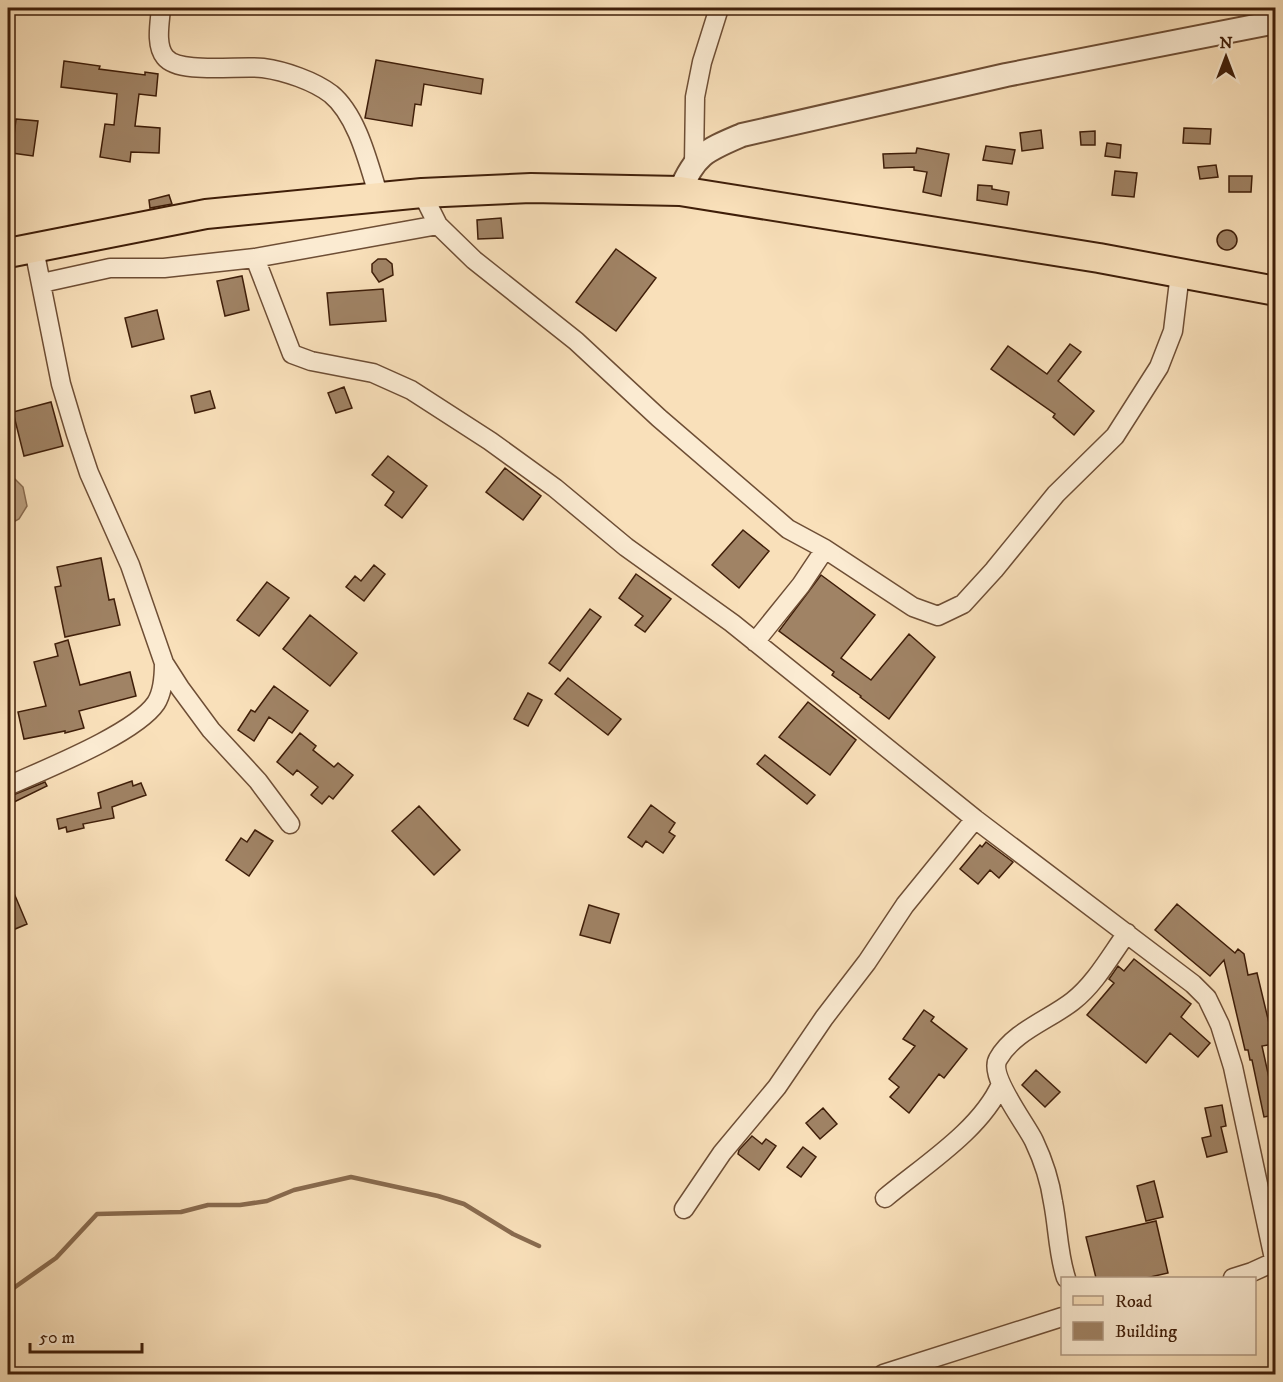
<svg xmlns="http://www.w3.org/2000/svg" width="1283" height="1382" font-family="'IM FELL DW Pica',serif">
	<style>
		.water { fill: #ba9e7e; stroke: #896b4f; stroke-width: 1.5 }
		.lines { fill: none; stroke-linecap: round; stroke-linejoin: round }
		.stream { stroke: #896b4f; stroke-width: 4.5 }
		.building { fill: #a08365; stroke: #3f1e09; stroke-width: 1.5 }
		.minor-casing { stroke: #6e4e35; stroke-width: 21 }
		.tertiary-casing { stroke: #6e4e35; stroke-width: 26 }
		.primary-casing { stroke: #3f1e09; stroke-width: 32 }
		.minor { stroke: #fbebd2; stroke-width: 18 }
		.tertiary { stroke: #fbebd2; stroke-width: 22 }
		.primary { stroke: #f9e0ba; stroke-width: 28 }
	</style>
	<rect width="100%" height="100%" fill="#f9e0ba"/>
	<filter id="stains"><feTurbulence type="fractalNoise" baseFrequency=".00333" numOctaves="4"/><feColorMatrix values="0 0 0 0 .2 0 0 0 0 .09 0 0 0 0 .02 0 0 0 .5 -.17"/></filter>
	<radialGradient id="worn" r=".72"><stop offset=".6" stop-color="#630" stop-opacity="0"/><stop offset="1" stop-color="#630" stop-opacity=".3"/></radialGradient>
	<path class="water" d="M 8,472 L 23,487 L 27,506 L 19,519 L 8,525 Z"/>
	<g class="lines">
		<path class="stream" d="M 8,1292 L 56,1258 L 97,1214 L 181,1212 L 208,1205 L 240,1205 L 267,1201 L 294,1190 L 351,1177 L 438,1196 L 464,1204 L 513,1234 L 539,1246"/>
	</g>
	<path class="building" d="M 376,60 L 483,79 L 481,94 L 424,84 L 421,105 L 415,104 L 412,126 L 365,118 Z
		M 64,61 L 100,66 L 99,69 L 145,75 L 145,72 L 158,74 L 156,96 L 139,94 L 135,126 L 160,128 L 159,153 L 131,152 L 130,162 L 100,157 L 105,124 L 114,125 L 117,94 L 61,87 Z
		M 16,119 L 38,121 L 33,156 L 12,153 Z
		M 1184,128 L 1211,129 L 1210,144 L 1183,143 Z
		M 1041,130 L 1043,148 L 1022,151 L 1020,133 Z
		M 1095,131 L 1095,145 L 1081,145 L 1080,132 Z
		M 1107,143 L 1121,145 L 1120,158 L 1105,156 Z
		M 986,146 L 1015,150 L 1012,164 L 983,160 Z
		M 917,148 L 949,154 L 941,196 L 923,192 L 927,172 L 914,170 L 914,167 L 884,168 L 883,154 L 916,153 Z
		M 1216,165 L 1218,177 L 1200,179 L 1198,167 Z
		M 1115,171 L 1137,173 L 1134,197 L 1112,195 Z
		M 1229,176 L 1252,176 L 1251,192 L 1229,192 Z
		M 978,185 L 992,186 L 992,189 L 1009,192 L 1007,205 L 977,200 Z
		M 169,195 L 172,204 L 150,208 L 149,200 Z
		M 501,218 L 503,238 L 478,239 L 477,220 Z
		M1217 240a10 10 0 1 1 20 0a10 10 0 1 1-20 0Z
		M 616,249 L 656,278 L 616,331 L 576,302 Z
		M 378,259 L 386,259 L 392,264 L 393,275 L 379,282 L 372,272 L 372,264 Z
		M 242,276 L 249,310 L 225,316 L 217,281 Z
		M 383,289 L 386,321 L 330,325 L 327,293 Z
		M 157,310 L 164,339 L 132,347 L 125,318 Z
		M 1070,344 L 1081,352 L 1058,381 L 1094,411 L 1074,435 L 1053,417 L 1055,414 L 991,369 L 1008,346 L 1047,374 Z
		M 344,387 L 352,408 L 336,413 L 328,393 Z
		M 210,391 L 215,408 L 195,413 L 191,396 Z
		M 51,402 L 63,446 L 24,456 L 13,412 Z
		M 388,456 L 427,486 L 402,518 L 385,505 L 394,492 L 372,475 Z
		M 505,468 L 541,496 L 523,520 L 486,492 Z
		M 743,530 L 769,551 L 739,588 L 712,565 Z
		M 101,558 L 109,600 L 114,599 L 120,625 L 65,637 L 55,587 L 61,586 L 57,567 Z
		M 374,565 L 385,574 L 364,601 L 346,587 L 355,576 L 361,581 Z
		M 636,574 L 671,599 L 645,632 L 635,625 L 643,616 L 619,598 Z
		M 821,575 L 875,615 L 841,658 L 871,680 L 909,634 L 935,657 L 889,719 L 860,697 L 861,696 L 832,675 L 834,672 L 779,631 Z
		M 267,582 L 289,598 L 259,636 L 237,620 Z
		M 590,609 L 601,617 L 560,671 L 549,663 Z
		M 310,615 L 357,653 L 330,686 L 283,649 Z
		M 68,640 L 80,685 L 130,672 L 136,696 L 79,711 L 84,728 L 65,733 L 65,731 L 24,739 L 18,712 L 46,706 L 34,662 L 58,656 L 55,644 Z
		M 568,678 L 621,719 L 608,735 L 555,694 Z
		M 274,686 L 308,711 L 292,733 L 269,717 L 254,741 L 238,730 L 251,710 L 255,712 Z
		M 528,693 L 542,700 L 528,726 L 514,719 Z
		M 808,702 L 856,740 L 830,775 L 779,737 Z
		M 300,733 L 316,746 L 313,750 L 334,767 L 338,763 L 353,775 L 333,799 L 329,796 L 322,804 L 311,795 L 318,787 L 297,770 L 293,775 L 277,762 Z
		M 765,755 L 815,795 L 807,804 L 757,764 Z
		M 132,781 L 133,786 L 141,783 L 146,795 L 112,807 L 114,818 L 83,824 L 84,828 L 67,832 L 66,827 L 59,829 L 57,819 L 101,808 L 98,793 Z
		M 45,782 L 47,786 L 8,805 L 8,797 Z
		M 651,805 L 675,823 L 669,832 L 675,836 L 663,853 L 646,841 L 642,847 L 628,837 Z
		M 419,806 L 460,850 L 434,875 L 392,831 Z
		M 255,830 L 273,841 L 249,876 L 226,860 L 241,838 L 247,842 Z
		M 986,842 L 1013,862 L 999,878 L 990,870 L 978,884 L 960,869 L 980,845 L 982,847 Z
		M 8,879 L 27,924 L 8,932 Z
		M 1177,904 L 1235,953 L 1238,949 L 1244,954 L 1248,975 L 1257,973 L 1274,1044 L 1262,1046 L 1269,1078 L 1275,1077 L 1275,1115 L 1264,1117 L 1252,1060 L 1250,1060 L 1248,1050 L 1245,1050 L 1224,960 L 1210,976 L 1155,930 Z
		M 589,905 L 619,914 L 610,943 L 580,935 Z
		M 1134,959 L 1191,1004 L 1181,1017 L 1210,1043 L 1198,1057 L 1170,1033 L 1146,1063 L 1087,1015 L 1114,983 L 1109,979 L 1118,966 L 1124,971 Z
		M 924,1010 L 934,1017 L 931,1021 L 967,1049 L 944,1078 L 939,1074 L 909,1113 L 890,1097 L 899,1087 L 889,1079 L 915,1046 L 903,1039 Z
		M 1036,1070 L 1060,1092 L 1045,1107 L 1022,1085 Z
		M 1222,1105 L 1226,1126 L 1221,1127 L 1227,1152 L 1207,1157 L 1202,1138 L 1211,1136 L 1205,1108 Z
		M 823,1108 L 837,1124 L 820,1139 L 806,1123 Z
		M 752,1136 L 762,1144 L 766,1139 L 776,1146 L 759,1170 L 738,1154 L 739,1150 Z
		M 803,1147 L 816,1157 L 801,1177 L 787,1167 Z
		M 1154,1181 L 1163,1217 L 1146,1221 L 1137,1186 Z
		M 1156,1221 L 1168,1273 L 1146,1278 L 1096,1278 L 1086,1237 Z"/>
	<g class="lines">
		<defs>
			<path id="minor" d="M 161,8 C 160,22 155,45 165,57 C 179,75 240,65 263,68 C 285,71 314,81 331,94 C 358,116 369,166 379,197
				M 694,163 L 695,97 L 702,62 L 719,8
				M 422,193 L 438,225 L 474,260 L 576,341 L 659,418 L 788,529 L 825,549 L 913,607 L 938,616 L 963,604 L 994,570 L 1056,494 L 1115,436 L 1159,367 L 1173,331 L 1180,273
				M 34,249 L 61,384 L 76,434 L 89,473 L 130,565 L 164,663 L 180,688 L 211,730 L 258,781 L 290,824
				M 255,258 L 292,354 L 311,361 L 373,373 L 411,390 L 490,441 L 555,488 L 626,547 L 732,623 L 975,819 L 1193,984 L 1207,998 L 1220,1025 L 1233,1067 L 1276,1268
				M 42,283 L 110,268 L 164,268 L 255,258 L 438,225
				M 755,642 L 801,585 L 825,549
				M 8,786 C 43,770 135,734 156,703 C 163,692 164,676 164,663
				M 885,1198 C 923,1166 981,1130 1001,1084
				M 684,1209 L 722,1153 L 777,1087 L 824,1018 L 867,962 L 905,905 L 975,819
				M 1066,1278 C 1058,1254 1058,1227 1053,1202 C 1050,1181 1043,1160 1034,1141 C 1026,1124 988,1076 998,1059 C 1014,1031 1049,1020 1073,1001 C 1095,984 1111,955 1127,933
				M 1233,1278 L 1252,1272 L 1276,1261
				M 883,1374 L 1062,1317"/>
			<path id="tertiary" d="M 680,191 C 695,154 707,150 742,135 L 1006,75 L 1276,22"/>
			<path id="primary" d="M 8,253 L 206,214 L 422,193 L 531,188 L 680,191 L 1099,258 L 1276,291"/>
		</defs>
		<use href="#minor" class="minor-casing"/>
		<use href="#tertiary" class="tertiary-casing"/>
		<use href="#primary" class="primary-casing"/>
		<use href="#minor" class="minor"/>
		<use href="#tertiary" class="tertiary"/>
		<use href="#primary" class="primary"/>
	</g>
	<rect width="1283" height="1382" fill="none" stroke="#f9e0ba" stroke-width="30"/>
	<rect x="9" y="9" width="1265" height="1364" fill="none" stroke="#3f1e09" stroke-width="3"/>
	<rect x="15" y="15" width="1253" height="1352" fill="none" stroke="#3f1e09" stroke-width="1.5"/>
	<rect x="1061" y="1277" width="195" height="78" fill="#fbebd2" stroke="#b09982" stroke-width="1.5"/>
	<rect x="1073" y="1296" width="30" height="9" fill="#f9e0ba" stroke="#b09982" stroke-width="1.5"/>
	<text x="1115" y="1307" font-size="18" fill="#3f1e09">Road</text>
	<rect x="1073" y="1322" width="30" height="18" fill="#a08365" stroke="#b09982" stroke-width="1.5"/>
	<text x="1115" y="1337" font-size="18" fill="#3f1e09">Building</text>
	<g transform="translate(1226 57)" stroke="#fbebd2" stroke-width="4.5" paint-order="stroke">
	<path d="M0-4.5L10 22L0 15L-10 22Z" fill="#3f1e09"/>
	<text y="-9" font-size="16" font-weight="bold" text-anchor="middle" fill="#3f1e09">N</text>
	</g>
	<path d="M30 1343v9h112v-9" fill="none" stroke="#3f1e09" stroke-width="3"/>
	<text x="39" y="1343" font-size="18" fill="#3f1e09" stroke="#fbebd2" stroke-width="4.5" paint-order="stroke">50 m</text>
	<rect width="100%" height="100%" filter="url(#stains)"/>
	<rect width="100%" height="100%" fill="url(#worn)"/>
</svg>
